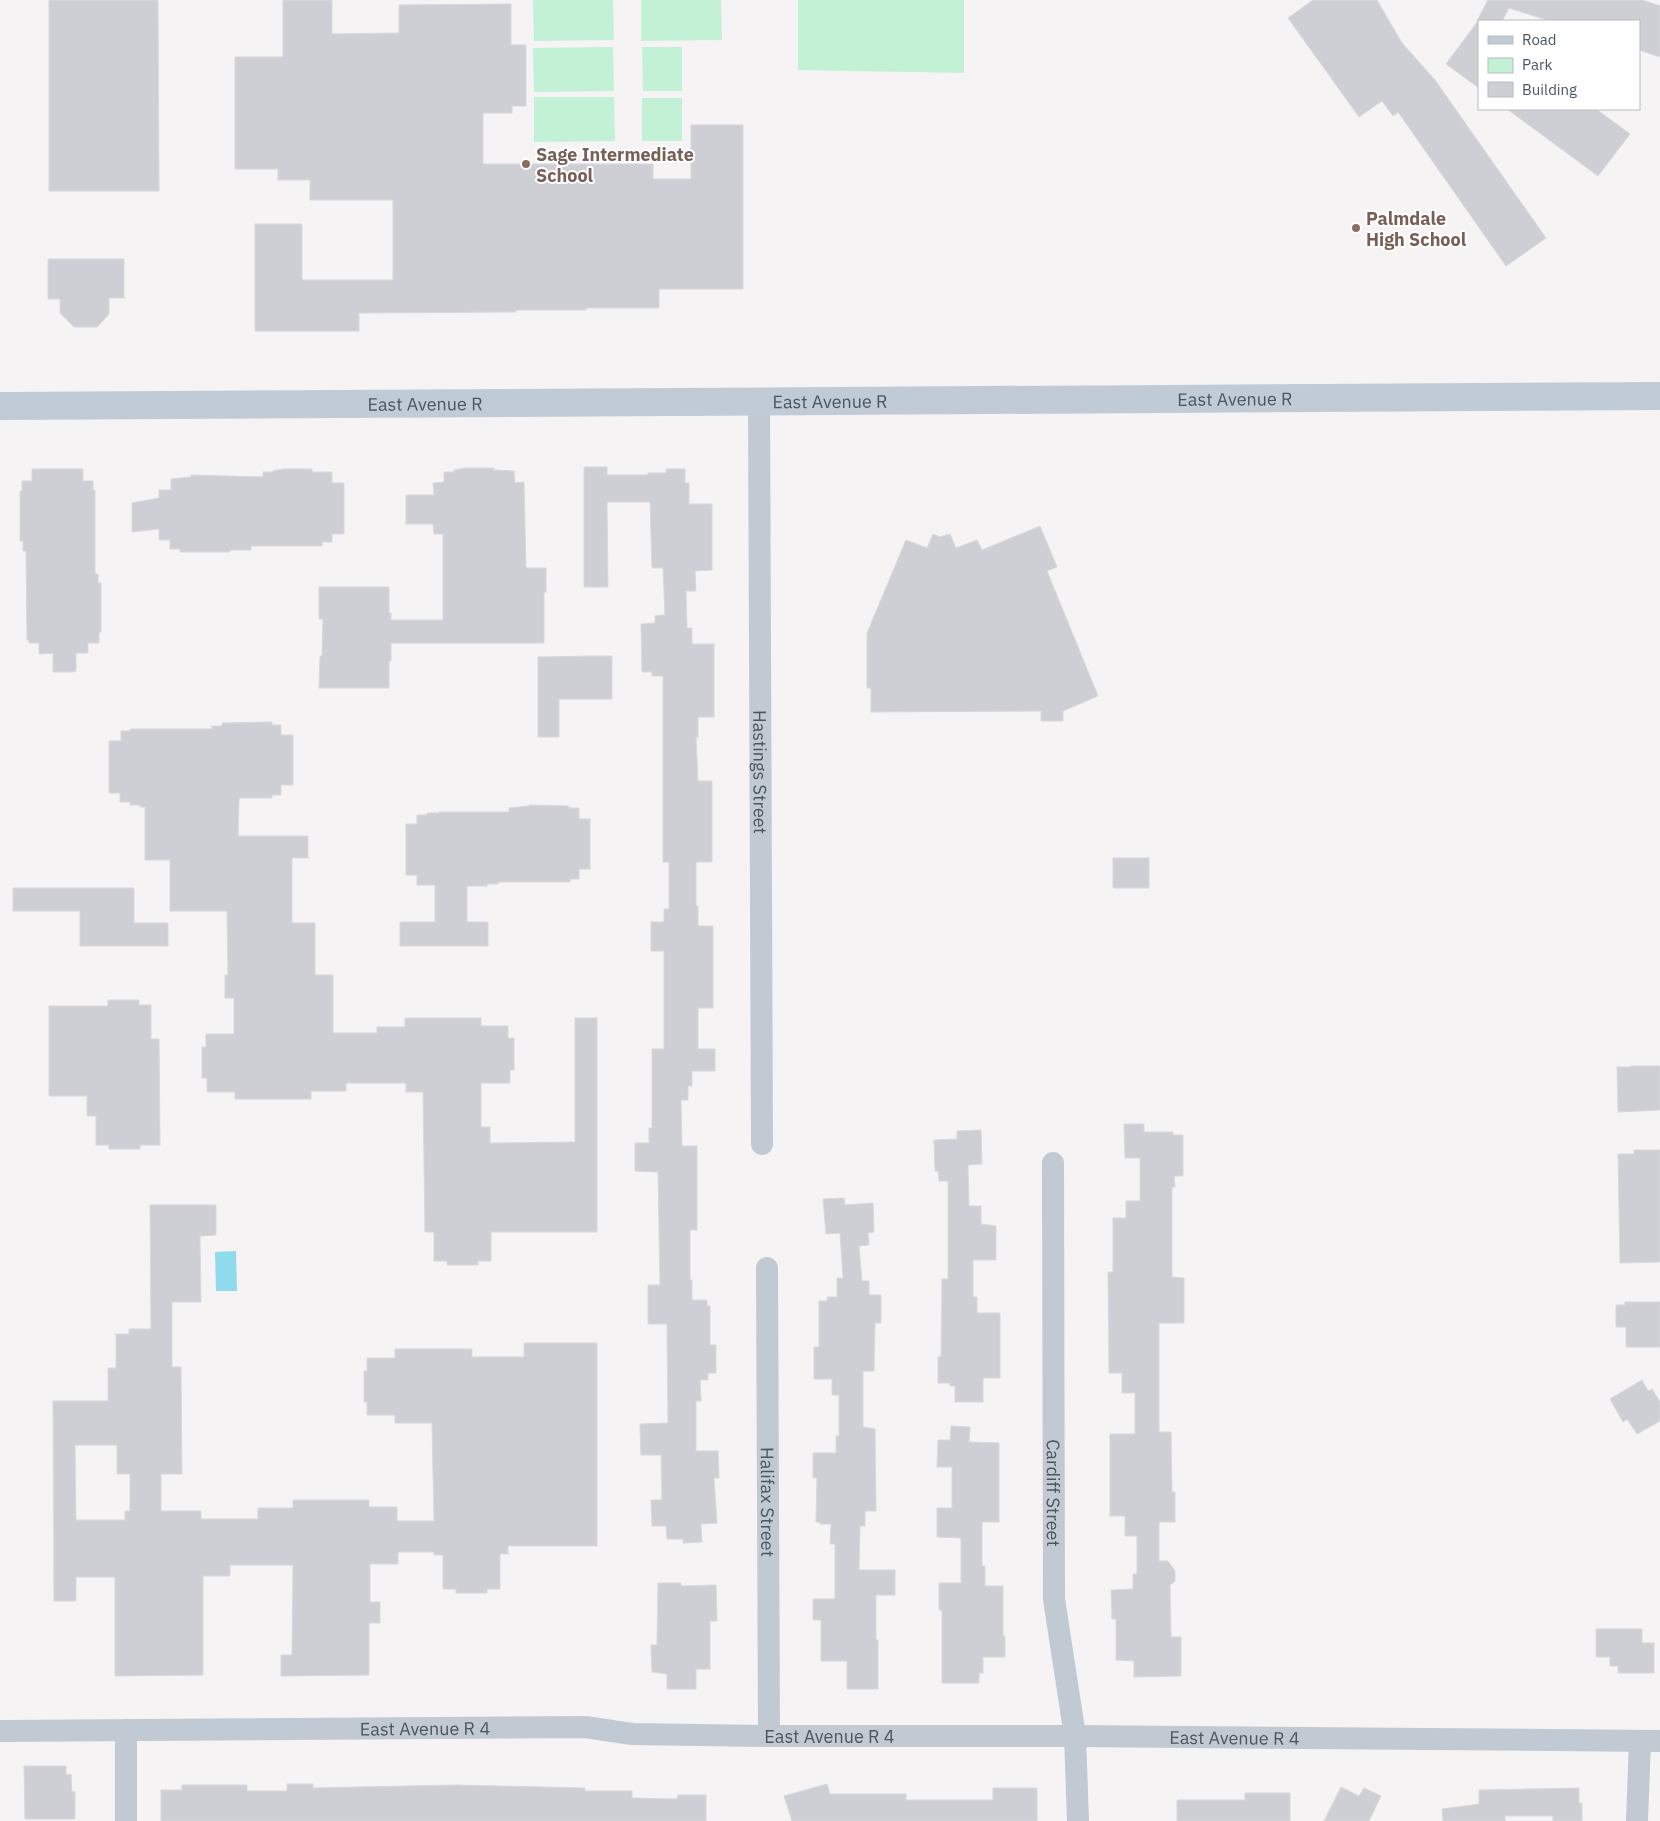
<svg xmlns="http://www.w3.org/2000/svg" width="1660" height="1821" font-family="'IBM Plex Sans',sans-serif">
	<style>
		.green { fill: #c3f1d5 }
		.water { fill: #90daee }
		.building { fill: #cdcfd5; stroke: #d7d9de; fill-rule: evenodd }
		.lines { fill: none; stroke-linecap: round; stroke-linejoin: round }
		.minor { stroke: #c1cad2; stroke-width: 22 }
		.secondary { stroke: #c1cbd6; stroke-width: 28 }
		.education-dot { fill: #8d6e63; stroke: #fff; stroke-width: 2 }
		.labels { text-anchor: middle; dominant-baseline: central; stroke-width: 4; stroke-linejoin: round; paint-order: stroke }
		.education-label { font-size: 18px; font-weight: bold; fill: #785e54; stroke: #fff; text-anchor: start }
		.street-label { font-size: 18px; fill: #4a5661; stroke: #fff }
	</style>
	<rect width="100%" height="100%" fill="#f5f3f3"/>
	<path class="green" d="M 533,0 L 613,0 L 614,40 L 534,41 Z
		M 641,0 L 721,0 L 722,40 L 641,41 Z
		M 798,0 L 964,0 L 964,73 L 798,70 Z
		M 613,47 L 614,91 L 534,92 L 533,48 Z
		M 642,47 L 682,47 L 682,91 L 643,91 Z
		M 534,97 L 614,97 L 615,141 L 534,142 Z
		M 642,98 L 682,98 L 682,141 L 642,141 Z"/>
	<path class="water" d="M 236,1251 L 237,1291 L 216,1291 L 215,1252 Z"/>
	<path class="building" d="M 49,0 L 158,0 L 159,191 L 49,191 Z
		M 283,0 L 332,0 L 332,34 L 399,33 L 399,5 L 511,4 L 511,45 L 526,45 L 526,106 L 512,106 L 512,113 L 483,113 L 483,164 L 653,164 L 653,179 L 691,179 L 691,125 L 743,125 L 743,289 L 659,289 L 659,308 L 586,308 L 586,310 L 516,310 L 516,312 L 359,313 L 359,331 L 255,331 L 255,224 L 302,224 L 302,280 L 393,280 L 393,200 L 310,200 L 310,180 L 278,180 L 278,169 L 235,169 L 235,57 L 283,57 Z
		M 1313,0 L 1377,0 L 1402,43 L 1435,80 L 1546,238 L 1506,266 L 1398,112 L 1393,116 L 1382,101 L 1359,117 L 1288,18 Z
		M 1488,0 L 1642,0 L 1660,6 L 1660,57 L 1639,50 L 1639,21 L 1550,21 L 1509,8 L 1502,21 L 1479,21 L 1479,88 L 1446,64 L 1478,21 L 1477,21 Z
		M 1507,109 L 1596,109 L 1630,134 L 1598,176 Z
		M 48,259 L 124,259 L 124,298 L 109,298 L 109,314 L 97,327 L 74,327 L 60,313 L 60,299 L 48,299 Z
		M 584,467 L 607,467 L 607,475 L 648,475 L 648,473 L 666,473 L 666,469 L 685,469 L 685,483 L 689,483 L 689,504 L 712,504 L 712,570 L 695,571 L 696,591 L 686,591 L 687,628 L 692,628 L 692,644 L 714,644 L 714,717 L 698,717 L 698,737 L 696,737 L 698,781 L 712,781 L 712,862 L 696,862 L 696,906 L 698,906 L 698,926 L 713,926 L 713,1008 L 698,1008 L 698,1049 L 715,1049 L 715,1071 L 692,1071 L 692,1086 L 688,1086 L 688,1100 L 681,1100 L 682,1146 L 697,1146 L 697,1230 L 690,1230 L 690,1280 L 692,1280 L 692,1300 L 707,1300 L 707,1306 L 710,1306 L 710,1345 L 716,1345 L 716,1373 L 708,1373 L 708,1380 L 700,1380 L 701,1401 L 696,1401 L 696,1451 L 718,1451 L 719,1478 L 714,1478 L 717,1523 L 701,1524 L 702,1542 L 683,1543 L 683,1539 L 667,1539 L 666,1526 L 652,1526 L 651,1500 L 662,1500 L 661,1455 L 641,1455 L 640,1424 L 668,1423 L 667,1324 L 648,1324 L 648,1285 L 660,1285 L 658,1172 L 635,1171 L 635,1143 L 649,1143 L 649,1128 L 652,1128 L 652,1049 L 664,1049 L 664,951 L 651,951 L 651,922 L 664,922 L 664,909 L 669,909 L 669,862 L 663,862 L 663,676 L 652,676 L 652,672 L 642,672 L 641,624 L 655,623 L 655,616 L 665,615 L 663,568 L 652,568 L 650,502 L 607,502 L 608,587 L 584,587 Z
		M 465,468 L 494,468 L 494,470 L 514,471 L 515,483 L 524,482 L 526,568 L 546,568 L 546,592 L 544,592 L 544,643 L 391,643 L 391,661 L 389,661 L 389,688 L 319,688 L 320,656 L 322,656 L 323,619 L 319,619 L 319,587 L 389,587 L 389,613 L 391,613 L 391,620 L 443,620 L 443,534 L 434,534 L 433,524 L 406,524 L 406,495 L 434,495 L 433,483 L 444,482 L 444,472 L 454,472 L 454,470 Z
		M 32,469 L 83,469 L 83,481 L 93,481 L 93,490 L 95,490 L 95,574 L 98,574 L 98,583 L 101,583 L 101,632 L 99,632 L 99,643 L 88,643 L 88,653 L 76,653 L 76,671 L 72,672 L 53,672 L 53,653 L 39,654 L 39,643 L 29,643 L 29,640 L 27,640 L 26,551 L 23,551 L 23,541 L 20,541 L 20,491 L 22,491 L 22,481 L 32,481 Z
		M 283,469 L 312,469 L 312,472 L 332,472 L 332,483 L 344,483 L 344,534 L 332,534 L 332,542 L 322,542 L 322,546 L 251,546 L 251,550 L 230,550 L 230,552 L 180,552 L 180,549 L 170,549 L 170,540 L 159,540 L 159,529 L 132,532 L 132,503 L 159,498 L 159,490 L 171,490 L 171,479 L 191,477 L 191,475 L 263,477 L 263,472 L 273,472 L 273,471 Z
		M 1040,526 L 1057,567 L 1047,571 L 1098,696 L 1063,711 L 1063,721 L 1041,721 L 1041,711 L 871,712 L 871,688 L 867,688 L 867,633 L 906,540 L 927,548 L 933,534 L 940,537 L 950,534 L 956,548 L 977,540 L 982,550 Z
		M 588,656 L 612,656 L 612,699 L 559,699 L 559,737 L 538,737 L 538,657 Z
		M 272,722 L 272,725 L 281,725 L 281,735 L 293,735 L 293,785 L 281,785 L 281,795 L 272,795 L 272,798 L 239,798 L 238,836 L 308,836 L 308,858 L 292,858 L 292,923 L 315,923 L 315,975 L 333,975 L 333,1033 L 377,1033 L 377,1027 L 405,1027 L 405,1018 L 481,1018 L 481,1026 L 508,1026 L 508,1038 L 514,1038 L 514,1070 L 510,1070 L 510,1083 L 481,1083 L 481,1127 L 490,1127 L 490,1143 L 575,1142 L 575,1018 L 597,1018 L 597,1232 L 491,1232 L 491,1261 L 478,1261 L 478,1265 L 447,1265 L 447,1261 L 434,1261 L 434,1232 L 425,1232 L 423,1092 L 406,1092 L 406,1083 L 346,1083 L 346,1091 L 311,1091 L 311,1099 L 235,1099 L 235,1092 L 207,1092 L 207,1078 L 202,1078 L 202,1047 L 206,1047 L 206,1034 L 234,1034 L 234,998 L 225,998 L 225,975 L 228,975 L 227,911 L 170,911 L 170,860 L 145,860 L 145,807 L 140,807 L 140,805 L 130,805 L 130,802 L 120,802 L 120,793 L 109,793 L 109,741 L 121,741 L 121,731 L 130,731 L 130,729 L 212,729 L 212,726 L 222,726 L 222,723 Z
		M 529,805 L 569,806 L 569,808 L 579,808 L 579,819 L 590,819 L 590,869 L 579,869 L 579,879 L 570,879 L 570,882 L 498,882 L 498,884 L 487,884 L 487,886 L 467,886 L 467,922 L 488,922 L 488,946 L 400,946 L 400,922 L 435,922 L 435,885 L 417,885 L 417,875 L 406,875 L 406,824 L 417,824 L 417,815 L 427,815 L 427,813 L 439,813 L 439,812 L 509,812 L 509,808 L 529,806 Z
		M 1113,858 L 1149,858 L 1149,888 L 1113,888 Z
		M 13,888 L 134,888 L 134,923 L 168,923 L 168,946 L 80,946 L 80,911 L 13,911 Z
		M 108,1000 L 139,1000 L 139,1005 L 151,1005 L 151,1039 L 159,1039 L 160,1145 L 140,1145 L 140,1149 L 109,1149 L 109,1145 L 96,1145 L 96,1116 L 87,1116 L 87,1096 L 49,1096 L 49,1006 L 108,1006 Z
		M 1631,1066 L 1660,1066 L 1660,1110 L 1618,1112 L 1617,1067 L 1631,1067 Z
		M 1124,1124 L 1144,1124 L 1144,1132 L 1173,1132 L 1173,1135 L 1183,1135 L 1183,1176 L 1174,1176 L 1175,1187 L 1172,1187 L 1172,1277 L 1184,1278 L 1184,1323 L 1159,1323 L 1159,1432 L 1171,1432 L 1172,1492 L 1175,1492 L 1175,1522 L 1159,1522 L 1159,1561 L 1168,1561 L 1175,1571 L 1175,1581 L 1170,1585 L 1171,1637 L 1181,1637 L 1181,1676 L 1134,1677 L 1134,1661 L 1116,1660 L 1116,1619 L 1112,1619 L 1111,1590 L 1133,1589 L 1133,1574 L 1137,1574 L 1137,1536 L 1125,1536 L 1125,1516 L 1110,1516 L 1110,1434 L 1135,1434 L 1135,1393 L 1122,1393 L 1122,1373 L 1109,1373 L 1108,1272 L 1113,1272 L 1113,1218 L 1126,1218 L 1126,1201 L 1140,1201 L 1140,1158 L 1125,1158 Z
		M 981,1130 L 982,1164 L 968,1165 L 969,1206 L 981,1206 L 981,1224 L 996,1226 L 996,1260 L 973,1260 L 973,1297 L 977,1297 L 977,1313 L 1000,1313 L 1000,1378 L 983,1378 L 983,1402 L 955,1402 L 955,1386 L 950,1386 L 950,1383 L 938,1383 L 938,1357 L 941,1357 L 942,1279 L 948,1279 L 948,1181 L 939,1181 L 938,1171 L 935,1171 L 934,1140 L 957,1139 L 957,1131 Z
		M 1634,1150 L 1660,1150 L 1660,1262 L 1620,1263 L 1618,1154 L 1634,1154 Z
		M 844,1198 L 845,1205 L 873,1203 L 874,1232 L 868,1233 L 869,1245 L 859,1246 L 862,1281 L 869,1281 L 869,1295 L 881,1295 L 881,1323 L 875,1323 L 874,1371 L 863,1371 L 863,1427 L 875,1429 L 876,1511 L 865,1511 L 865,1526 L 860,1526 L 859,1570 L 895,1570 L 895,1595 L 876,1595 L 876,1640 L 878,1640 L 878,1689 L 847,1689 L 847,1661 L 821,1661 L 821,1620 L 813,1620 L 813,1599 L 835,1599 L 835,1544 L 830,1544 L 831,1524 L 820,1524 L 820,1522 L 816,1522 L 817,1478 L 813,1478 L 813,1453 L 836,1453 L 836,1436 L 839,1436 L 839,1395 L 832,1395 L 832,1379 L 814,1379 L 814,1347 L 819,1347 L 819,1301 L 827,1301 L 827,1297 L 837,1297 L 837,1278 L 843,1278 L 840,1233 L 826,1234 L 823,1199 Z
		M 150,1205 L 216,1205 L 216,1235 L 200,1236 L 201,1302 L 172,1302 L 172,1367 L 181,1367 L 182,1474 L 161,1474 L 161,1511 L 201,1511 L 201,1519 L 258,1519 L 258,1508 L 293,1508 L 293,1500 L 369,1500 L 369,1507 L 397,1507 L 397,1521 L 434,1521 L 432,1423 L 395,1423 L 395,1415 L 367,1415 L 367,1402 L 364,1402 L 364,1371 L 367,1371 L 367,1358 L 395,1358 L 395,1349 L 472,1349 L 472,1357 L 524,1357 L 524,1343 L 597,1343 L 597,1546 L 508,1546 L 508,1554 L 500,1554 L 500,1589 L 487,1589 L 487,1593 L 456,1593 L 456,1589 L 443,1589 L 443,1555 L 434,1555 L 434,1552 L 398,1552 L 398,1564 L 370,1564 L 370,1602 L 380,1602 L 380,1623 L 369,1623 L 369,1675 L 281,1676 L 281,1655 L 292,1655 L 293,1565 L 230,1565 L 230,1576 L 203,1576 L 203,1675 L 115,1676 L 115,1577 L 76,1577 L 76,1601 L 54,1601 L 53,1401 L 108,1401 L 108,1368 L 116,1368 L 116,1334 L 129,1334 L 129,1329 L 151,1329 ZM 75,1445 L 117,1445 L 117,1474 L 130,1474 L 130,1511 L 125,1511 L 125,1520 L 76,1520 Z
		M 1625,1302 L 1660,1302 L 1660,1347 L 1626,1347 L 1626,1327 L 1616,1327 L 1616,1305 L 1625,1305 Z
		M 1642,1380 L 1648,1391 L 1652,1389 L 1660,1402 L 1660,1421 L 1637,1434 L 1627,1419 L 1623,1422 L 1610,1399 Z
		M 951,1426 L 970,1427 L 969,1442 L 999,1443 L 999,1522 L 982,1522 L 982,1566 L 985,1566 L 985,1586 L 1003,1586 L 1003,1636 L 1005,1636 L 1005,1657 L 983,1657 L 983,1673 L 979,1673 L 979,1683 L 942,1683 L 942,1610 L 939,1610 L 939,1583 L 961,1583 L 961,1538 L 937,1537 L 937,1508 L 952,1508 L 952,1467 L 937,1467 L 938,1440 L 950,1440 Z
		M 658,1583 L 681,1583 L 681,1586 L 716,1585 L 717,1621 L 710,1621 L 710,1669 L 696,1669 L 696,1689 L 667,1689 L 667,1674 L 652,1672 L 651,1645 L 657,1645 Z
		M 1596,1629 L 1642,1629 L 1642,1643 L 1654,1643 L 1654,1673 L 1618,1673 L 1618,1666 L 1610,1666 L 1610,1657 L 1596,1657 Z
		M 24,1766 L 66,1766 L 66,1775 L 71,1774 L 72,1792 L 75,1792 L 75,1819 L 25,1819 Z
		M 287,1784 L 313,1784 L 313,1788 L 456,1785 L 585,1788 L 585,1791 L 632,1791 L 632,1798 L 677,1799 L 678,1795 L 706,1795 L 706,1821 L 161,1821 L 161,1790 L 182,1790 L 182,1785 L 247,1785 L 247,1791 L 287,1791 Z
		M 827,1784 L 830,1794 L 906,1794 L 906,1800 L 993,1800 L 993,1788 L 1037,1788 L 1037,1821 L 792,1821 L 784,1796 Z
		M 1341,1787 L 1359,1796 L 1364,1788 L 1381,1796 L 1369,1821 L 1324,1821 Z
		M 1579,1788 L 1579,1803 L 1582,1803 L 1582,1821 L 1553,1821 L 1553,1816 L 1505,1816 L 1505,1821 L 1443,1821 L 1442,1809 L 1479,1804 L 1479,1790 Z
		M 1245,1793 L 1290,1793 L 1290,1821 L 1177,1821 L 1177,1800 L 1245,1800 Z"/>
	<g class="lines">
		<g class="minor">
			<path id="s1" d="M 759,401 L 762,1144"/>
			<path id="s2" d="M 1053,1163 L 1054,1599 L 1075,1736 L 1078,1821"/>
			<path id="s3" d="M 767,1268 L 769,1736"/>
			<path d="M 126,1730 L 126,1821"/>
			<path id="s4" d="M 0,1731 L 585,1727 L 632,1734 L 769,1736 L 1075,1736 L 1660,1741"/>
			<path d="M 1637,1821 L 1640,1741"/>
		</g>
		<path class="secondary" id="s5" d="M 0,406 L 1660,396"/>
	</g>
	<g class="education-dot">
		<circle cx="526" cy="164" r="5"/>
		<circle cx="1356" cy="228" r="5"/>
	</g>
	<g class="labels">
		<g class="education-label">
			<text x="536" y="154">Sage Intermediate<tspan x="536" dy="21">School</tspan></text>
			<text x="1366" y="218">Palmdale<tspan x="1366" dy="21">High School</tspan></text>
		</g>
		<g class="street-label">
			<text stroke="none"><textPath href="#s5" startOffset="1235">East Avenue R</textPath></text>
			<text stroke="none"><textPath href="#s5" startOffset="830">East Avenue R</textPath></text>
			<text stroke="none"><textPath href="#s5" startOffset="425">East Avenue R</textPath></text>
			<text stroke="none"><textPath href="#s1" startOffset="371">Hastings Street</textPath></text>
			<text stroke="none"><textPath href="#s2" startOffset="330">Cardiff Street</textPath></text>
			<text stroke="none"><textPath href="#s3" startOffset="234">Halifax Street</textPath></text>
			<text stroke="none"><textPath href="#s4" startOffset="425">East Avenue R 4</textPath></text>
			<text stroke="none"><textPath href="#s4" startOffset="830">East Avenue R 4</textPath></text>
			<text stroke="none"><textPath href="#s4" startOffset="1235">East Avenue R 4</textPath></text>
		</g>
	</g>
	<rect x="1478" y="20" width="162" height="90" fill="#ffffff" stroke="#b7bbc0"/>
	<rect x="1488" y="36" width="25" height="8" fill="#c1cbd6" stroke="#b7bbc0"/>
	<text x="1522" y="45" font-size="15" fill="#4a5661">Road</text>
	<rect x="1488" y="58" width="25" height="15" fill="#c3f1d5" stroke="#b7bbc0"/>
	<text x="1522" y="70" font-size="15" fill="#4a5661">Park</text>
	<rect x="1488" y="82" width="25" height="15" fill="#cdcfd5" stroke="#b7bbc0"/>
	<text x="1522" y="95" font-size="15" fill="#4a5661">Building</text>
</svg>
